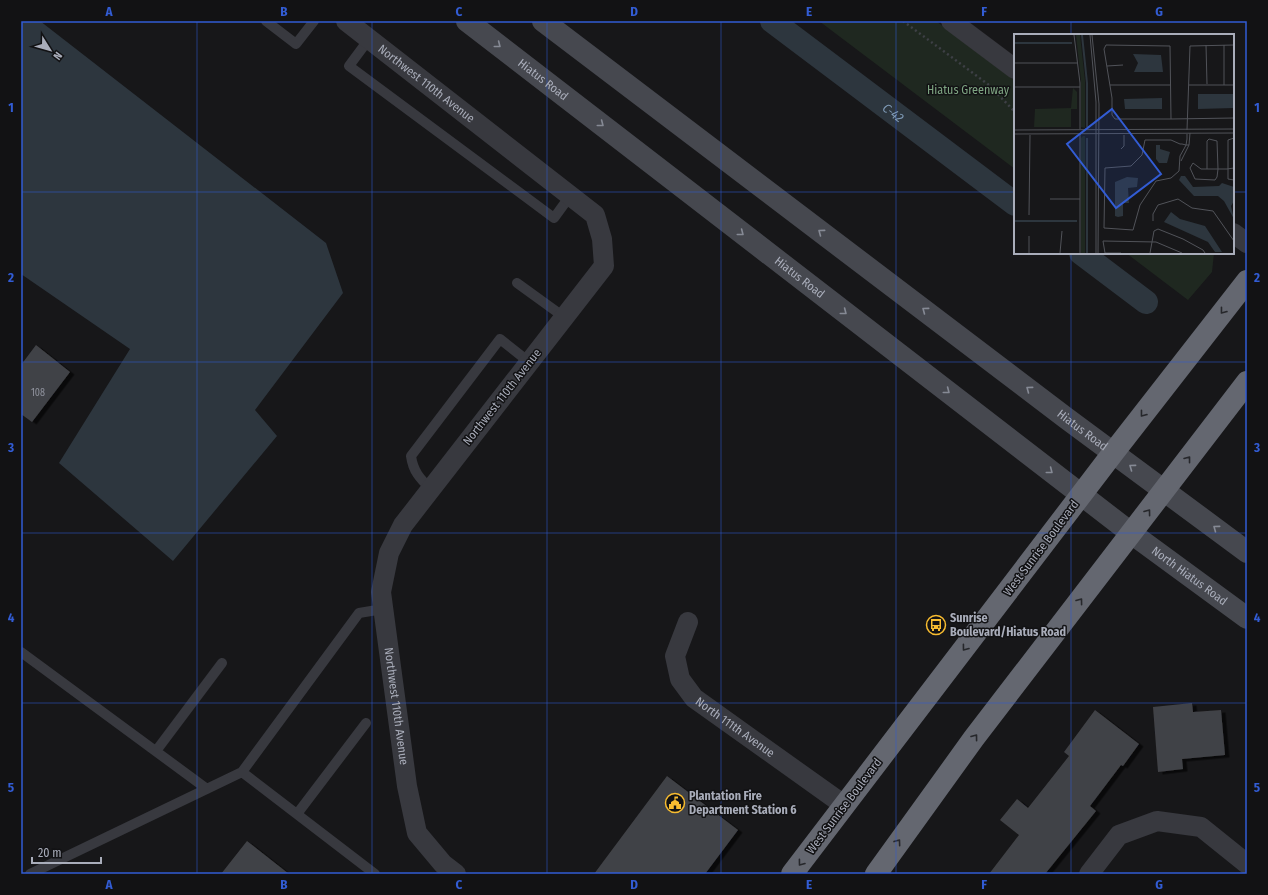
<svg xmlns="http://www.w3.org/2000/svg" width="1268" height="895" font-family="'Fira Sans Condensed',sans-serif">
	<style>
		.green { fill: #1f2820 }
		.water { fill: #2d363e }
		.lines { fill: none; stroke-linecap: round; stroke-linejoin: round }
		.canal { stroke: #2d363e; stroke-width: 24 }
		.building { fill: #414246; filter: url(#shadow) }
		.path { stroke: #3e4046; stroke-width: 2.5; stroke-dasharray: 2 3; stroke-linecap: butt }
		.lane { stroke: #38393f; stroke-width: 10 }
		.street { stroke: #38393f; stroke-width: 20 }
		.secondary { stroke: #46484f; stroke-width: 22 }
		.highway { stroke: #646770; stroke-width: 22 }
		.oneway { stroke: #868a95 }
		.oneway2 { stroke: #26272b }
		.grid { fill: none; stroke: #325cd4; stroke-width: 1; stroke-opacity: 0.55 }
		.labels { text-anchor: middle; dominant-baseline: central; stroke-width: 3; stroke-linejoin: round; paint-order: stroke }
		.number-label { font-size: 10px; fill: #8f929d }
		.street-label { font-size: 12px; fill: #a9adba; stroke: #121214 }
		.park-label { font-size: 12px; fill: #7fa583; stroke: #121214 }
		.poi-label { font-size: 12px; font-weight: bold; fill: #a9adba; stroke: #121214; text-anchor: start }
		.water-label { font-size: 13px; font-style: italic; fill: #7f9ab6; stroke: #121214 }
		.inset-river { fill: none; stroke: #2d363e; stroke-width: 2 }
		.inset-road { fill: none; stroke: #515359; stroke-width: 1 }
		.view { fill: #325cd4; fill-opacity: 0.15; stroke: #325cd4; stroke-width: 2 }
		.inset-edge { fill: none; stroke: #a9adba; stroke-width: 2 }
		.neatline { fill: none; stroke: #325cd4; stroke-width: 1.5 }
		.grid-label { font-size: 13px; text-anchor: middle; font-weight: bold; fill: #325cd4 }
	</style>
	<defs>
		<filter id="shadow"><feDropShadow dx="4.5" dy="2.5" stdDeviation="0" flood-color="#0009"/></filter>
	</defs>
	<rect width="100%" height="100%" fill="#171719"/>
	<path class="green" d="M 819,21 L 936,21 L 1015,81 L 1015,169 Z
		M 1126,253 L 1214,253 L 1212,272 L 1188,300 Z"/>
	<path class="water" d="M 21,21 L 40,21 L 326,243 L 343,293 L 255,410 L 277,436 L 173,561 L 59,463 L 130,349 L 21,274 Z"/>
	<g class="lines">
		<g class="canal">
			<path id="s1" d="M 772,21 L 1015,204"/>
			<path d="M 1081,253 L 1146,302"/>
		</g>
	</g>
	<path class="building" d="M 36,345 L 70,372 L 32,422 L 21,414 L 21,365 Z
		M 1192,703 L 1193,712 L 1221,710 L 1225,755 L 1182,759 L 1183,769 L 1158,772 L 1153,707 Z
		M 1095,710 L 1139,744 L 1123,766 L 1121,765 L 1090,806 L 1096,811 L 1045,874 L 989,874 L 1019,835 L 1000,820 L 1017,799 L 1028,808 L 1069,756 L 1064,752 Z
		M 667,776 L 738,830 L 705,874 L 594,874 Z
		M 247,841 L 289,874 L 221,874 Z"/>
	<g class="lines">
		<path class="path" d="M 903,21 L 989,85 L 1015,112"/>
		<path class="lane" d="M 266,21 L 296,44 L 314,21
			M 369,39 L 349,66 L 554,218 L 570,196
			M 517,283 L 564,317
			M 431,489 C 420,479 413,471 411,456 L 500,339 L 529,362
			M 21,652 L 207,789
			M 156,751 L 222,663
			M 297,814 L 366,723
			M 30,874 L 242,772
			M 375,874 L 242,772 L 359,613 L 383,609"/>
		<g class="street">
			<path id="s2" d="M 346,21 L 595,215 L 602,239 L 604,266 L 403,525 L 389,553 L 381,592 L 407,786 L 417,833 L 443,864 L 456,874"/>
			<path d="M 951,21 L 1015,69"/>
			<path d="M 1233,233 L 1247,243"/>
			<path id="s3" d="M 688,622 L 675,656 L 680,679 L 694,698 L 844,805"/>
			<path d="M 1089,874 L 1119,835 L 1157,821 L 1201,827 L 1247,864"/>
		</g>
		<g class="secondary">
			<path id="s4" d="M 467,21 L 1131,533 L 1247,618"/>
			<path id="s5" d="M 543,21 L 1066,418 L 1247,552"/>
		</g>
		<path class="highway" d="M 792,874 L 1113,453 L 1247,281
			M 876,874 L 974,738 L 1247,382"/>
	</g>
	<defs><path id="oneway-chevron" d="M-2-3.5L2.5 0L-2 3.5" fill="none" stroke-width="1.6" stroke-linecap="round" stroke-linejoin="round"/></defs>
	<g class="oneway">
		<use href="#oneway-chevron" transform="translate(498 45) rotate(38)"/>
		<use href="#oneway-chevron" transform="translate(601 124) rotate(38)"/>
		<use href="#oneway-chevron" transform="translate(821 232) rotate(-143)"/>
		<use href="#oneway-chevron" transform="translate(741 233) rotate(38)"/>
		<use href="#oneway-chevron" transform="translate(925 310) rotate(-143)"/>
		<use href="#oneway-chevron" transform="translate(844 312) rotate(38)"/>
		<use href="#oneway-chevron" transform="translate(1029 389) rotate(-143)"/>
		<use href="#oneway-chevron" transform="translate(947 391) rotate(38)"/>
		<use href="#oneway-chevron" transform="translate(1132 467) rotate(-144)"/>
		<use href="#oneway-chevron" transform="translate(1050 471) rotate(38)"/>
		<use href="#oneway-chevron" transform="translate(1216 528) rotate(-143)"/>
	</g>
	<g class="oneway2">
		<use href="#oneway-chevron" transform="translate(1223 311) rotate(128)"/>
		<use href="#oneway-chevron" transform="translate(1143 414) rotate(128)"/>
		<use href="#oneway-chevron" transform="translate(1188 459) rotate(-52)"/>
		<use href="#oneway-chevron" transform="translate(1148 512) rotate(-53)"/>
		<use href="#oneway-chevron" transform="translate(1080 601) rotate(-53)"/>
		<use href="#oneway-chevron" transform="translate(965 648) rotate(127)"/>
		<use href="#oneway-chevron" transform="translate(975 737) rotate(-53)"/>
		<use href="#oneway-chevron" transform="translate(898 842) rotate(-54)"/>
		<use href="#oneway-chevron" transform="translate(801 863) rotate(127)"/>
	</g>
	<path class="grid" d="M 197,21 L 197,874M 372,21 L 372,874M 547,21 L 547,874M 721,21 L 721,874M 896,21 L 896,874M 1071,21 L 1071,35M 21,192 L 1015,192M 1233,192 L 1247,192M 1071,253 L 1071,874M 21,362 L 1247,362M 21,533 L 1247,533M 21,703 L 1247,703"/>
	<defs>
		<symbol id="bus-ring" viewBox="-11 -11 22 22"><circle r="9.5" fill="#121214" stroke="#f8bc30" stroke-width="1.5"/><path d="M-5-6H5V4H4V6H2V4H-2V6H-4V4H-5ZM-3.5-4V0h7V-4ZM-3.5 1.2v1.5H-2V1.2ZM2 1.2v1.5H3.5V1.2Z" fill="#f8bc30"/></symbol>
		<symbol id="civic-ring" viewBox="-11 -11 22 22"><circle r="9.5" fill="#121214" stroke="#f8bc30" stroke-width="1.5"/><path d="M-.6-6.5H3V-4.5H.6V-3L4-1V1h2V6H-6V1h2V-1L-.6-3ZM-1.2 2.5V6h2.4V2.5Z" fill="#f8bc30"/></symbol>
	</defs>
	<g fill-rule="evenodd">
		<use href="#bus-ring" x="925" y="614" width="22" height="22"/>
		<use href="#civic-ring" x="664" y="792" width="22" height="22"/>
	</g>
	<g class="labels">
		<g class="number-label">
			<text x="38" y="393">108</text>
		</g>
		<g class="street-label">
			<text stroke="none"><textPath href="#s4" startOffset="96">Hiatus Road</textPath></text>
			<text stroke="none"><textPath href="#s2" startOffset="102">Northwest 110th Avenue</textPath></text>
			<text stroke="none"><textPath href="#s4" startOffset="420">Hiatus Road</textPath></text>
			<text transform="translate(502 397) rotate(-52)">Northwest 110th Avenue</text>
			<text stroke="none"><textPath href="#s5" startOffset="677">Hiatus Road</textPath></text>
			<text transform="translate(1041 548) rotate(-53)">West Sunrise Boulevard</text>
			<text stroke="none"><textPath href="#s4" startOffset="911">North Hiatus Road</textPath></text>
			<text stroke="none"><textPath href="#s2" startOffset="882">Northwest 110th Avenue</textPath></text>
			<text stroke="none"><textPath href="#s3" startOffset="134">North 111th Avenue</textPath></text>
			<text transform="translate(844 806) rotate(-53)">West Sunrise Boulevard</text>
		</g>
		<g class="park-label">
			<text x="968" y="90">Hiatus Greenway</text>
		</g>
		<g class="poi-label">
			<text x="950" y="618">Sunrise<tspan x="950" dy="14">Boulevard/Hiatus Road</tspan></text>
			<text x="689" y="796">Plantation Fire<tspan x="689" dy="14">Department Station 6</tspan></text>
		</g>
		<g class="water-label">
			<text stroke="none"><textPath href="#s1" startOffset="152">C-42</textPath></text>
		</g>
	</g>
	<g transform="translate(1014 34)">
		<rect width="220" height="220" fill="#171719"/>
		<path d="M 62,1 L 66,1 L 71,47 L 71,94 L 67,93 L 67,46 ZM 59,54 L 63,58 L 63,75 L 57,75 L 57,93 L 20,93 L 21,75 L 57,74 ZM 69,102 L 71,102 L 71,219 L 67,219 L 67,104 Z" fill="#1f2820"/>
		<path d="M 119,20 L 147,21 L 149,38 L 120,38 L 124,29 ZM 184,60 L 220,60 L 220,74 L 184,75 ZM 148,64 L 148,75 L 111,75 L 110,65 ZM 142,111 L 146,111 L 146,115 L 156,118 L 153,129 L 145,129 L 142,125 ZM 167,142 L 171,142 L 179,153 L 205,152 L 208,149 L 220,153 L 220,167 L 217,172 L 220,185 L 210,167 L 204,162 L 180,162 L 165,146 ZM 113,143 L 124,144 L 123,153 L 114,154 L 115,169 L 109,169 L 109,182 L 104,183 L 101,182 L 101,148 ZM 157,178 L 166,185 L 191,192 L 208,218 L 201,218 L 194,208 L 150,188 Z" fill="#2d363e"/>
		<path class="inset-river" d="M 68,1 L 73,49 L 73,93M 0,9 L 58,9M 73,104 L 73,219M 0,187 L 63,187"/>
		<path class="inset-road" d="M 60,1 L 66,49 L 66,95M 76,1 L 82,68 L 82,219M 78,1 L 85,70 L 84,219M 192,11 L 193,50M 210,11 L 210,51M 0,29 L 63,29M 93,32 L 109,31M 96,51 L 157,51M 175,51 L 220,51M 0,53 L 66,53M 157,85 L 156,12 L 92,11 L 90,15 L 98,64 L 98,81 L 101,85 L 157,85 L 220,84M 0,96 L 220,95M 173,96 L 176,12 L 220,11M 0,100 L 220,99M 66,100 L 66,219M 173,100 L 173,105 L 172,111 L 171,113 L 166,122 L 165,137 L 157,144 L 142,147 L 126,171 L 119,196 L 90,194 L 91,134 L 117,132 L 128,121 L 131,106 L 157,106 L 166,110 L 168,110 L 172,111 L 175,111M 220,104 L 214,106 L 214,145 L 220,146M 107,115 L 110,112 L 110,101M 167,127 L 175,111 L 176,99M 193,135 L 193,107 L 195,105 L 203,107 L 204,135 L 203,143 L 201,146 L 181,145 L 176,134 L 179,129 L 187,135 L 213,135 L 220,134M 36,165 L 66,165M 15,181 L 16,101M 139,187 L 139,180 L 144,171 L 164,165 L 178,174 L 199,177 L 220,207M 15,219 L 15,202M 46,219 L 48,197M 107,219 L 91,219 L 89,207 L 142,208 L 168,219M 136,219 L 140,197 L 144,195 L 169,205 L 189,216 L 191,219"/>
		<path class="view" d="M 98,75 L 147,140 L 102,174 L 53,110 Z"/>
		<rect width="220" height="220" class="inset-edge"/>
	</g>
	<rect width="1268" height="895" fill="none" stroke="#121214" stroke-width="44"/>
	<g transform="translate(50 50) rotate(127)" stroke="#121214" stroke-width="3" paint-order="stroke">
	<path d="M0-3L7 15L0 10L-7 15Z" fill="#a9adba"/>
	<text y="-6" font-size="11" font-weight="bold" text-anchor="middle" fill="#a9adba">N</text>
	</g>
	<path d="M32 857v6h69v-6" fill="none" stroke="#a9adba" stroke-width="2"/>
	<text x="38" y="857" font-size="12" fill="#a9adba" stroke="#121214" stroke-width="3" paint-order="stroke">20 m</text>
	<rect x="22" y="22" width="1224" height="851" class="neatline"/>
	<g class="grid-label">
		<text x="109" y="16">A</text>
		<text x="284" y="16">B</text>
		<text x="459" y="16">C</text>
		<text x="634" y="16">D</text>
		<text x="809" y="16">E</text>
		<text x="984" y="16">F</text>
		<text x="1159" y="16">G</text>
		<text x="11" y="112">1</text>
		<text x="1257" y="112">1</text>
		<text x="11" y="282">2</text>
		<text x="1257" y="282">2</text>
		<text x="11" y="452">3</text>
		<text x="1257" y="452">3</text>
		<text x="11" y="622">4</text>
		<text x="1257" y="622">4</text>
		<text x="11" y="792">5</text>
		<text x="1257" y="792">5</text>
		<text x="109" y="889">A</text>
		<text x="284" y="889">B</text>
		<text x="459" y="889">C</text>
		<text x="634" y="889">D</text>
		<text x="809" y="889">E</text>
		<text x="984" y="889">F</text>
		<text x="1159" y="889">G</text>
	</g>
</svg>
